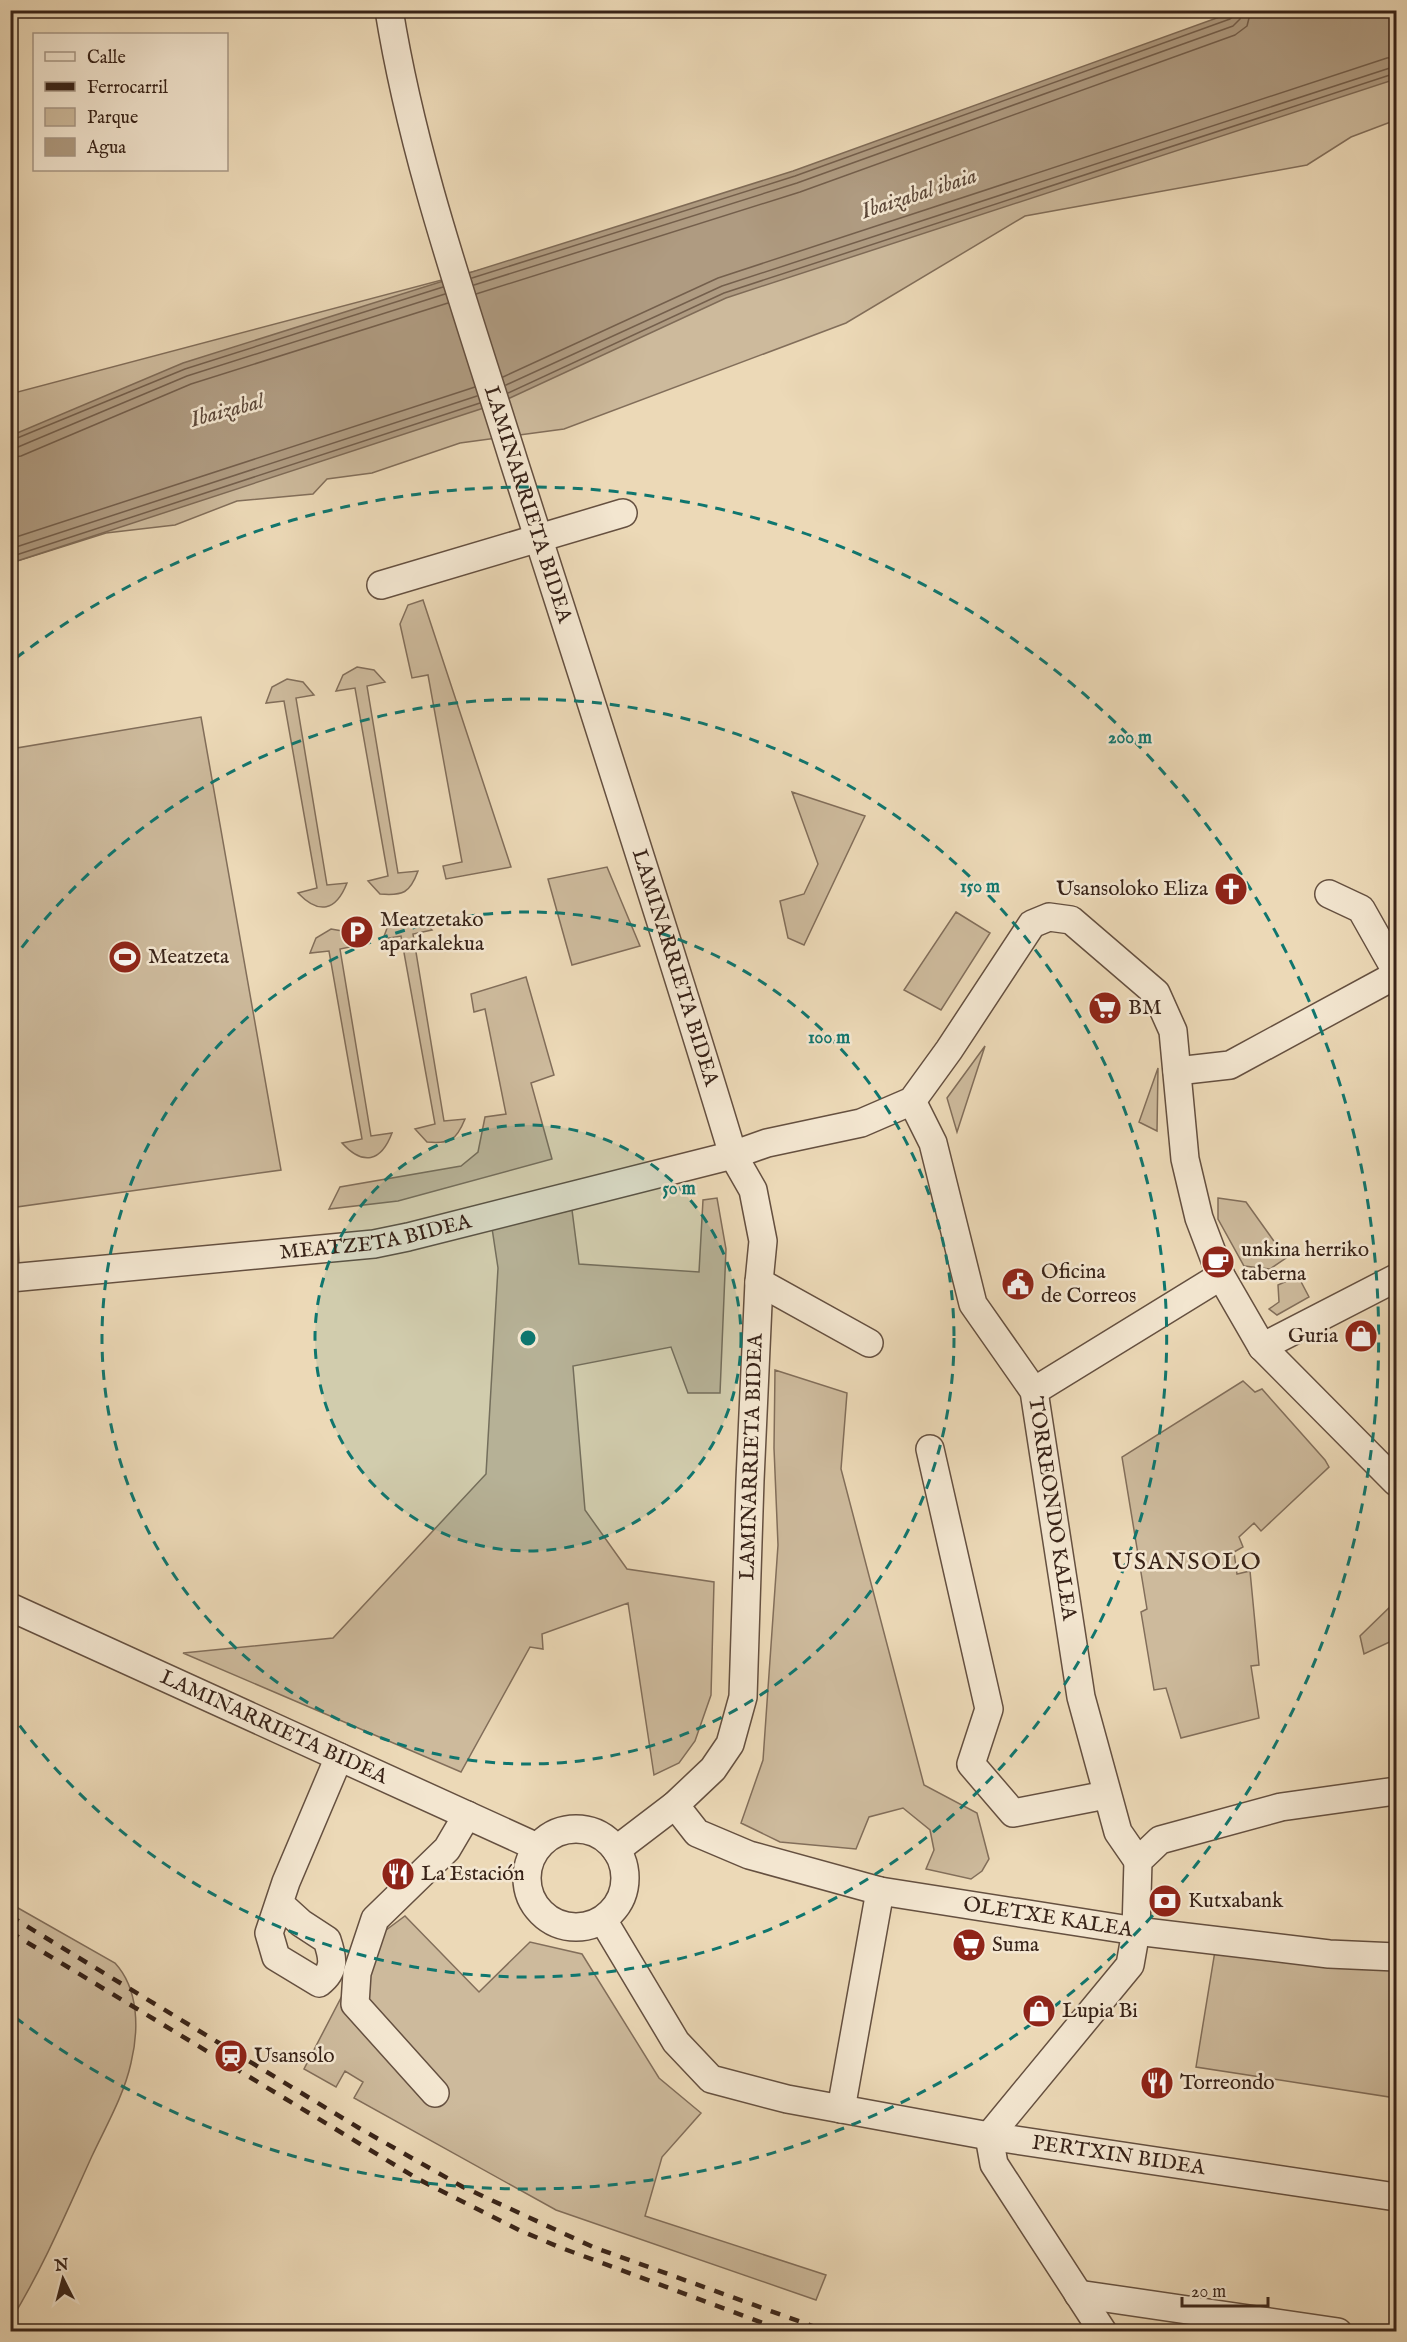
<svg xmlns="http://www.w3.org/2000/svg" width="1407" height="2342" font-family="'IM FELL English',serif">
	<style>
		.green { fill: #cdba9c; stroke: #826e5a; stroke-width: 1.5 }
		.water { fill: #af9b81; stroke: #7f6b57; stroke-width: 1.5 }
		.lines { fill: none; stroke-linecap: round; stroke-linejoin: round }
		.shore { stroke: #745f4c; stroke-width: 1.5 }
		.minor-casing { stroke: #655040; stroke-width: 30 }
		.minor { stroke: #f3e6d0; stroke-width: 27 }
		.rail { stroke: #382318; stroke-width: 4.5; stroke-dasharray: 10 10; stroke-linecap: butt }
		.ring { fill: none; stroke: #0f766e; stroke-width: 3; stroke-dasharray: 10 8 }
		.labels { text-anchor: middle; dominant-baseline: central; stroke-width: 5; stroke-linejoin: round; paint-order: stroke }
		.street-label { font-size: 21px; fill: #382318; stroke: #f3e6d0 }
		.poi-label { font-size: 21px; fill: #382318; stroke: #f3e6d0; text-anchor: start }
		.water-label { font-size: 22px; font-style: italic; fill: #5c4738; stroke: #f3e6d0 }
		.quarter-label { font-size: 24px; letter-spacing: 1.5px; fill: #382318; stroke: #f3e6d0 }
		.centre { fill: #0f766e; stroke: #f3e6d0; stroke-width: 3 }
		.ring-label { font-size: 18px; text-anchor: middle; font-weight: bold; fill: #0f766e; stroke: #f3e6d0; stroke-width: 5; stroke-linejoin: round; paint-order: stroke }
	</style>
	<rect width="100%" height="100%" fill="#ecd9b7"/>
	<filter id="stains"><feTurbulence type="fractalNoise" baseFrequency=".00333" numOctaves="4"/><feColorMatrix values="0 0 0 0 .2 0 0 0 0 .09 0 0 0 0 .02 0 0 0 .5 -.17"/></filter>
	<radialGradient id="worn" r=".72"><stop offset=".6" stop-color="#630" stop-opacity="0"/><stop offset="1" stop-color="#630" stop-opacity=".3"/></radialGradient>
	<path class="green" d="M 1396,11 L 1396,120 L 1351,137 L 1307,165 L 1025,216 L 846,323 L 564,429 L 460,443 L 372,473 L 327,479 L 313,494 L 237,501 L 175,525 L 106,533 L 11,563 L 10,394 L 926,152 Z
		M 423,600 L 511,867 L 446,879 L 443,866 L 462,862 L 428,675 L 412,678 L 400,624 L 408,605 Z
		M 357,667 L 374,670 L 385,682 L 367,686 L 398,873 L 418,871 C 410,893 403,896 380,894 L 368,881 L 388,876 L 355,688 L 336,691 L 343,675 Z
		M 287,679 L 303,682 L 314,695 L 296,698 L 327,885 L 347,883 C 336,911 319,915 298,893 L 317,888 L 284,701 L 266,703 L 272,687 Z
		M 201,717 L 281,1170 L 17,1207 L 19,1263 L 11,1263 L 11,749 Z
		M 792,792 L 865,816 L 804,945 L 788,938 L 780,901 L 804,894 L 818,864 Z
		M 607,867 L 640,946 L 572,965 L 548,879 Z
		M 956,912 L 990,933 L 941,1010 L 904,990 Z
		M 404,915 L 421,918 L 432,930 L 413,934 L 444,1121 L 465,1119 C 456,1141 450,1144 427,1142 L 415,1129 L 435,1124 L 401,936 L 383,939 L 389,923 Z
		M 331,929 L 348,932 L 359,945 L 340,949 L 371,1136 L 392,1133 C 381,1162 363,1166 342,1143 L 362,1139 L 329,951 L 310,953 L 316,938 Z
		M 526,977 L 554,1075 L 531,1083 L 552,1159 L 398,1201 L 329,1209 L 340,1187 L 461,1166 L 478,1152 L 485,1117 L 506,1114 L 485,1009 L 474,1012 L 471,994 Z
		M 985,1046 L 957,1132 L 947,1098 Z
		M 1158,1068 L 1157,1131 L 1139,1122 Z
		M 717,1198 L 726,1249 L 720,1393 L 688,1393 L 671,1347 L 573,1366 L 585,1510 L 627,1569 L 714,1582 L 711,1695 L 695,1741 L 679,1763 L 654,1775 L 628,1603 L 542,1634 L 543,1649 L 530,1647 L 461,1772 L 183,1653 L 333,1638 L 486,1474 L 498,1268 L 492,1228 L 572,1210 L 579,1264 L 699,1272 L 703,1200 Z
		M 1218,1198 L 1246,1202 L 1286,1258 L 1270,1269 L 1244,1266 L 1218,1219 Z
		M 1298,1276 L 1309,1297 L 1277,1315 L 1269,1309 L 1279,1302 L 1278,1285 Z
		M 775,1370 L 847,1393 L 841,1469 L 924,1785 L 977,1813 L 989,1859 L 982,1871 L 971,1879 L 926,1869 L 934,1850 L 930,1830 L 903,1808 L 869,1817 L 856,1849 L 780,1842 L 741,1823 L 763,1760 L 778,1545 L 774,1448 Z
		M 1243,1381 L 1255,1392 L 1262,1389 L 1325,1460 L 1329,1467 L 1261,1531 L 1254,1523 L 1239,1537 L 1243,1547 L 1234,1552 L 1237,1574 L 1250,1571 L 1259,1665 L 1251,1666 L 1259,1718 L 1181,1738 L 1166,1688 L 1154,1690 L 1141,1612 L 1147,1609 L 1122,1457 Z
		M 1393,1604 L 1396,1608 L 1396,1639 L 1364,1654 L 1360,1636 Z
		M 11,1904 L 115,1963 C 139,1989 139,2030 131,2063 C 124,2095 106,2126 92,2156 C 67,2211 43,2268 11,2320 Z
		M 405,1916 L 479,1992 L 530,1942 L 582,1954 L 659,2078 L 701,2113 L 662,2157 L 645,2216 L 826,2275 L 816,2300 L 556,2210 L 354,2098 L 363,2082 L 345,2071 L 336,2087 L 304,2069 L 370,1942 Z
		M 1228,1946 L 1396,1971 L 1396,2098 L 1196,2067 L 1215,1951 Z"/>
	<path class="water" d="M 1236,11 L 1396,11 L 1396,79 L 726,298 L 499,403 L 11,563 L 10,436 L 183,363 L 793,171 Z"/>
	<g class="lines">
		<path class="shore" d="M 472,278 L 795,176 L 1230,19 L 1234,16 L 1234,10
			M 474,285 L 797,183 L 1233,26 L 1240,19 L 1242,10
			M 476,294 L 800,192 L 1235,35 L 1247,26 L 1251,10
			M 503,377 L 718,278 L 1387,58 L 1396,57
			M 506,385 L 722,286 L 1396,66
			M 508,393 L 724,293 L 1396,73
			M 10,441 L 185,369 L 443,287
			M 10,449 L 18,447 L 187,376 L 445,294
			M 10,458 L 21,456 L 191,384 L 448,303
			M 10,539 L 475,387
			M 10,549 L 477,396
			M 10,557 L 480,403"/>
		<defs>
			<g id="minor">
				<path id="s1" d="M 389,10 C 414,165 468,313 514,462 C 588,693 663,923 733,1155 L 753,1190 L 763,1241 L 759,1282 L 750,1480 L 743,1697 L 730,1744 L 713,1769 L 675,1805 L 616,1850"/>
				<path d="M 381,585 L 623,513"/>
				<path d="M 1329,894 L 1361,909 L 1396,971"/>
				<path d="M 1177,1071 L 1230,1065 L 1396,975"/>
				<path id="s2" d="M 912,1101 L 933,1143 L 973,1304 L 1034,1391 L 1081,1697 L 1118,1832 L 1138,1861"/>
				<path id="s3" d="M 10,1278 L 374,1244 L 408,1237 L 733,1155 L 767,1143 L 861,1123 L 912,1101 L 949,1050 L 1032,924 L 1049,917 L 1071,920 L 1156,993 L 1173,1031 L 1185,1159 L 1199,1218 L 1221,1276 L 1262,1347 L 1396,1482"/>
				<path d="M 759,1282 L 869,1343"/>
				<path d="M 1262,1347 L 1396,1278"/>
				<path d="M 1034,1391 L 1221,1276"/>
				<path d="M 930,1449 L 989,1709 L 971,1764 L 1013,1813 L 1106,1795"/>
				<path id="s4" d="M 10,1607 L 537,1847"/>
				<path id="s5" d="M 675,1805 L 697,1833 L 749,1855 L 880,1891 L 1136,1931 L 1329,1954 L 1396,1957"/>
				<circle cx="576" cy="1878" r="49"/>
				<path d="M 279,1903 L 301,1923 L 327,1940 C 333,1958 336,1970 319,1983 L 276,1957 L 269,1933 L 286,1882 L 339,1757"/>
				<path id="s6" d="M 603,1920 L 676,2042 L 711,2079 L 787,2099 L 989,2136 L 1396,2197"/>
				<path d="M 435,2093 L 355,2004 L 357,1973 L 375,1919 L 447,1849 L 467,1815"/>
				<path d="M 841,2109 L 880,1891"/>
				<path d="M 1078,2294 L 1338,2332"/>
				<path d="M 1103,2332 L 994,2164 L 989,2136 L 1130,1965 L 1136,1931 L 1138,1861 L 1160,1840 L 1281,1807 L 1396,1791"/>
			</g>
		</defs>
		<use href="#minor" class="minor-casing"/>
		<use href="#minor" class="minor"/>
		<path class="rail" d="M 10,1916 L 359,2128 L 463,2187 L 593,2247 L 829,2332
			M 10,1932 L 418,2179 L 519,2230 L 559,2247 L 787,2332"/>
	</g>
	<circle cx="528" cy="1338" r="213" fill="#0f766e" fill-opacity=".12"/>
	<g class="ring">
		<circle cx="528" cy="1338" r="213"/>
		<circle cx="528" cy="1338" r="426"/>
		<path d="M11 962A639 639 0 1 1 11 1714"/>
		<path d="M16 658A851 851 0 1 1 16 2018"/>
	</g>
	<defs>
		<symbol id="church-disc" viewBox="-11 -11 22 22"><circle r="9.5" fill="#8f2418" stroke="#f3e6d0"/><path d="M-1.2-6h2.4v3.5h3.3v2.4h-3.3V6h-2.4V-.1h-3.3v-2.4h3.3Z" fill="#fff"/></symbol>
		<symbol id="parking-disc" viewBox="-11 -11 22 22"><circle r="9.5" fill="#8f2418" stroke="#f3e6d0"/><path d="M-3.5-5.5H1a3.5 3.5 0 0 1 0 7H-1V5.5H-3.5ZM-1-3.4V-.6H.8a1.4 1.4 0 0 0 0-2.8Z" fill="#fff"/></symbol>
		<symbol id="stadium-disc" viewBox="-11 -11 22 22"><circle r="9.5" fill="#8f2418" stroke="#f3e6d0"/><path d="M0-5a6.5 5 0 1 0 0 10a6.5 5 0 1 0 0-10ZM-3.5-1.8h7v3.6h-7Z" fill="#fff"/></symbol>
		<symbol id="supermarket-disc" viewBox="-11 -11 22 22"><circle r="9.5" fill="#8f2418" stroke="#f3e6d0"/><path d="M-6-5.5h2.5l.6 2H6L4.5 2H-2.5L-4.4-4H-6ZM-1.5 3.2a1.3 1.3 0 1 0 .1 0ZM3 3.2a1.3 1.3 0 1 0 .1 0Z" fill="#fff"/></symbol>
		<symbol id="cafe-disc" viewBox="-11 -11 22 22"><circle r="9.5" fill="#8f2418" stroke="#f3e6d0"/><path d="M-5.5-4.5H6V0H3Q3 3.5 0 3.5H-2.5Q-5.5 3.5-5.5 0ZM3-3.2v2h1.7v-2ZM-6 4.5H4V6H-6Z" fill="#fff"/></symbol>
		<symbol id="civic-disc" viewBox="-11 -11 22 22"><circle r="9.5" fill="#8f2418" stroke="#f3e6d0"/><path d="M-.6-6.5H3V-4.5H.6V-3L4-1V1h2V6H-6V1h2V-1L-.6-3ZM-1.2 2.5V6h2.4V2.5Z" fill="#fff"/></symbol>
		<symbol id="shop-disc" viewBox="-11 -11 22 22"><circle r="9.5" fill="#8f2418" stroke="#f3e6d0"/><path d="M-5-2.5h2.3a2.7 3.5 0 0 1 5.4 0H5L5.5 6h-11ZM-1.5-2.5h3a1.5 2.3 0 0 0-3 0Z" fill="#fff"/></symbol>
		<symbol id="restaurant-disc" viewBox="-11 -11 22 22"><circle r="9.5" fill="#8f2418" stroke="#f3e6d0"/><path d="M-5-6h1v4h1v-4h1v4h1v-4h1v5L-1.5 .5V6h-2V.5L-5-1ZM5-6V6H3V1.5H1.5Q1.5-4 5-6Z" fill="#fff"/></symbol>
		<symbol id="bank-disc" viewBox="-11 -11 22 22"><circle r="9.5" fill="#8f2418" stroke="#f3e6d0"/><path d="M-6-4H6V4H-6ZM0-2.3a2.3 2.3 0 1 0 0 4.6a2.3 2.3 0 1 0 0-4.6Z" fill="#fff"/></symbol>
		<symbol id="station-disc" viewBox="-11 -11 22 22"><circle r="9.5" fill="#8f2418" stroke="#f3e6d0"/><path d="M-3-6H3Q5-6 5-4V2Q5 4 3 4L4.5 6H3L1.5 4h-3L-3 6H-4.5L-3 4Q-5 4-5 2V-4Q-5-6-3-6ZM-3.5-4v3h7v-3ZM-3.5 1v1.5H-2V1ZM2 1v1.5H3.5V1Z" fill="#fff"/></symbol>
	</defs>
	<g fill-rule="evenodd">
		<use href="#church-disc" x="1212" y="870" width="38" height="38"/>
		<use href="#parking-disc" x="338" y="913" width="38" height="38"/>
		<use href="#stadium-disc" x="106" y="938" width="38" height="38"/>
		<use href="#supermarket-disc" x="1086" y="989" width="38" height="38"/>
		<use href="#cafe-disc" x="1199" y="1243" width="38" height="38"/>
		<use href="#civic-disc" x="999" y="1265" width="38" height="38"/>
		<use href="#shop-disc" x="1342" y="1317" width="38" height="38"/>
		<use href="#restaurant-disc" x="379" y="1855" width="38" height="38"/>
		<use href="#bank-disc" x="1146" y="1882" width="38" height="38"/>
		<use href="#supermarket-disc" x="950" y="1926" width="38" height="38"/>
		<use href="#shop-disc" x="1020" y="1992" width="38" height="38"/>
		<use href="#station-disc" x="212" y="2037" width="38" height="38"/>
		<use href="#restaurant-disc" x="1138" y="2064" width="38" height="38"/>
	</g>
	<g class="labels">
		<g class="street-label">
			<text stroke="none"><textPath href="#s1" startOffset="514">LAMINARRIETA BIDEA</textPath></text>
			<text stroke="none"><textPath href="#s1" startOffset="1000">LAMINARRIETA BIDEA</textPath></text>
			<text stroke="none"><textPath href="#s3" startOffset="368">MEATZETA BIDEA</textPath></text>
			<text transform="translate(752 1457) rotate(-88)">LAMINARRIETA BIDEA</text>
			<text stroke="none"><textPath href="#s2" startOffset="438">TORREONDO KALEA</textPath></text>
			<text stroke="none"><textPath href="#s4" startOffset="290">LAMINARRIETA BIDEA</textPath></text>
			<text stroke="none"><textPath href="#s5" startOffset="398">OLETXE KALEA</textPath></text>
			<text stroke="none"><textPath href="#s6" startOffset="608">PERTXIN BIDEA</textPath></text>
		</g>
		<g class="poi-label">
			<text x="1208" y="889" text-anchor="end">Usansoloko Eliza</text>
			<text x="380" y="920">Meatzetako<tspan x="380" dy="24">aparkalekua</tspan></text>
			<text x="148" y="957">Meatzeta</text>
			<text x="1128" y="1008">BM</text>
			<text x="1241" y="1250">unkina herriko<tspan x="1241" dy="24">taberna</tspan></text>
			<text x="1041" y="1272">Oficina<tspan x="1041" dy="24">de Correos</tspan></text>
			<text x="1338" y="1336" text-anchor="end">Guria</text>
			<text x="421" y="1874">La Estación</text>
			<text x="1188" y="1901">Kutxabank</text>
			<text x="992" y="1945">Suma</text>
			<text x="1062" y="2011">Lupia Bi</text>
			<text x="254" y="2056">Usansolo</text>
			<text x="1180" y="2083">Torreondo</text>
		</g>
		<g class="water-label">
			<text transform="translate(919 194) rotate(-18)">Ibaizabal ibaia</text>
			<text transform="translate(227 411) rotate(-15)">Ibaizabal</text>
		</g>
		<g class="quarter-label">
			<text x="1187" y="1562">USANSOLO</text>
		</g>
	</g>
	<circle cx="528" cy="1338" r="9" class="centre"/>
	<g class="ring-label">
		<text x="1130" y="743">200 m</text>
		<text x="980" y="892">150 m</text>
		<text x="829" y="1043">100 m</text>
		<text x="679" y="1194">50 m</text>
	</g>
	<rect width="1407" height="2342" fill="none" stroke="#ecd9b7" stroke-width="36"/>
	<rect x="12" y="12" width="1383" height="2318" fill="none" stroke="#382318" stroke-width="3"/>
	<rect x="18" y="18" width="1371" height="2306" fill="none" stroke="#382318" stroke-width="1.5"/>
	<rect x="33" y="33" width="195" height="138" fill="#f3e6d0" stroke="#a89886" stroke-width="1.5"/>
	<rect x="45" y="52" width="30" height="9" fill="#f3e6d0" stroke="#a89886" stroke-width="1.5"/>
	<text x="87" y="63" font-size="18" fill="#382318">Calle</text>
	<rect x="45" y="82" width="30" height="9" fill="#382318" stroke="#a89886" stroke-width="1.5"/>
	<text x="87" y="93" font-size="18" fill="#382318">Ferrocarril</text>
	<rect x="45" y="108" width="30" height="18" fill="#cdba9c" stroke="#a89886" stroke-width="1.5"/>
	<text x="87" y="123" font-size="18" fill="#382318">Parque</text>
	<rect x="45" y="138" width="30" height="18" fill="#af9b81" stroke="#a89886" stroke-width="1.5"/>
	<text x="87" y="153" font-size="18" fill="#382318">Agua</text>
	<g transform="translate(63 2279) rotate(354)" stroke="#f3e6d0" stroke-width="4.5" paint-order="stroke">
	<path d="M0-4.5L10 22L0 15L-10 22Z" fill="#382318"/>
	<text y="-9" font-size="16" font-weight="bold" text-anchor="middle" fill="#382318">N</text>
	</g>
	<path d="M1182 2297v9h86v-9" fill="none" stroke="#382318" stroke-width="3"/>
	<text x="1191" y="2297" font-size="18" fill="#382318" stroke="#f3e6d0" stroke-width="4.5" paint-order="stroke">20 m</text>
	<rect width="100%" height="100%" filter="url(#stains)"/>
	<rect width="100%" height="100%" fill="url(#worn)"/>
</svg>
